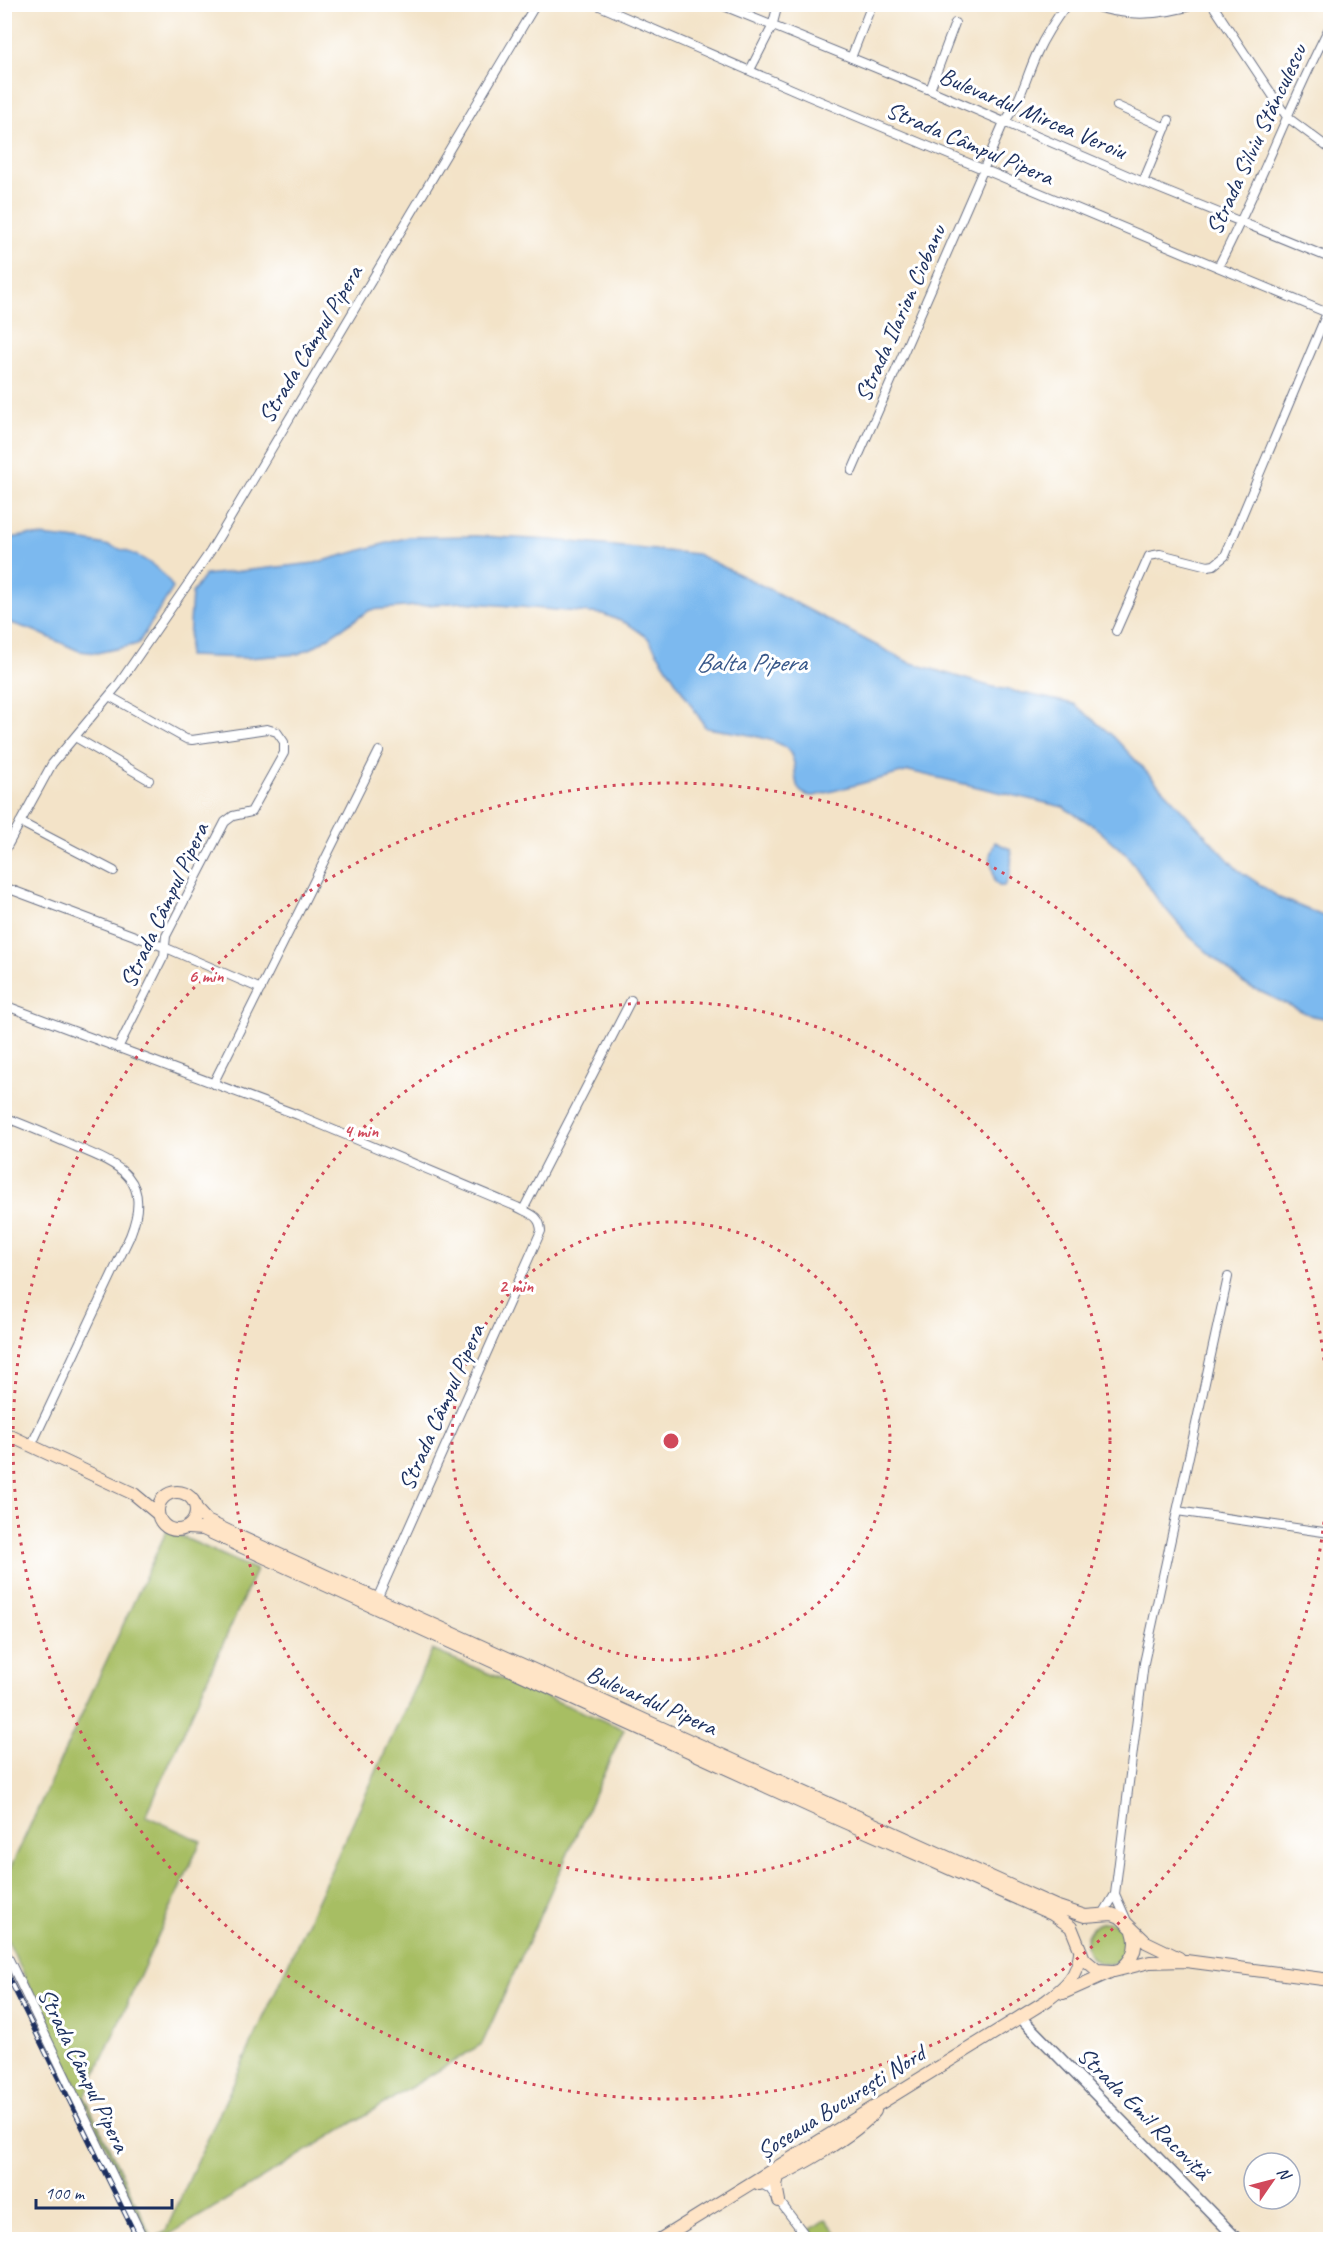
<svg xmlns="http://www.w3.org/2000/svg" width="1335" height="2244" font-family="Caveat,sans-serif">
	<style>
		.green { fill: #a7be63; stroke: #617660; stroke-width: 1.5 }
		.water { fill: #7cb9ef; stroke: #4c74a6; stroke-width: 1.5 }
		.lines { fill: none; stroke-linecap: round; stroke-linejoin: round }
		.minor-casing { stroke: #676e83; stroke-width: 10 }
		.tertiary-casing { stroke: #676e83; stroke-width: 13 }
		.secondary-casing { stroke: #676e83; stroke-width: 14 }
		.minor { stroke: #fff; stroke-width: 8 }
		.tertiary { stroke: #fff; stroke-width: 10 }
		.secondary { stroke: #ffe4c6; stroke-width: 12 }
		.rail-casing { stroke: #1b2f5e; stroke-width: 5 }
		.rail { stroke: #fff; stroke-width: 3; stroke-dasharray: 9; stroke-linecap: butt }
		.ring { fill: none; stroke: #d1495b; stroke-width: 3; stroke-dasharray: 3 6 }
		.labels { text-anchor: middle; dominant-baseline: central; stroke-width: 6; stroke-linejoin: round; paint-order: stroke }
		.street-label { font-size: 24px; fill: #1b2f5e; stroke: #fff }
		.water-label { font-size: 26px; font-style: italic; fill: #38588a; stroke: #fff }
		.centre { fill: #d1495b; stroke: #fff; stroke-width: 3 }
		.ring-label { font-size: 18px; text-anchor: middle; font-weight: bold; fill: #d1495b; stroke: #fff; stroke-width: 6; stroke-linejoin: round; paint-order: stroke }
	</style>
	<rect width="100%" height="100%" fill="#fff"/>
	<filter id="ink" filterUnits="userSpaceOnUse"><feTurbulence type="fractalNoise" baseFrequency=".0167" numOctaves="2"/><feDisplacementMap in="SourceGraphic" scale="12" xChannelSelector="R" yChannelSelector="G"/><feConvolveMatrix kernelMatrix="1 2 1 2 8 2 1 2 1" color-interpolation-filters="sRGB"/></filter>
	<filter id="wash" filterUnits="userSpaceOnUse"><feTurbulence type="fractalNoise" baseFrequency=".008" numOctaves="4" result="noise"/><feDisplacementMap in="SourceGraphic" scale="24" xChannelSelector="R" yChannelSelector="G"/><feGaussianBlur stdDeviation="1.35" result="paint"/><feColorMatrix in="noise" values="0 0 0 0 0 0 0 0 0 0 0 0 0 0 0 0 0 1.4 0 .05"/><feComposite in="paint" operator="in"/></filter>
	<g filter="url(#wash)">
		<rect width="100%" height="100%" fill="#f3e3c8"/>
		<path class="green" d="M 167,1530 L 256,1570 L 146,1816 L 201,1841 L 85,2097 L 153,2239 L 165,2232 L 432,1650 L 624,1729 L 482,2044 L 162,2239 L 150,2240 L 5,1935 L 4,1882 Z
			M1086 1943a21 21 0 1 1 42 0a21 21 0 1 1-42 0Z
			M 826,2219 L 841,2239 L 817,2239 L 810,2230 Z"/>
		<path class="water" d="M 28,535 C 76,540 147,541 173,588 L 138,644 L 97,653 L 79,651 L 35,631 L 5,621 L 5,539 Z
			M 476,536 L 551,540 L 697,554 L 771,590 L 908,662 L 989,686 L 1074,704 L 1113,736 L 1237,869 L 1280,898 L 1330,919 L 1330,1019 L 1312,1016 L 1244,984 L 1189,936 L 1158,900 L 1128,856 L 1094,826 L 1063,807 L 909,771 L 814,796 C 785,795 803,765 787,749 C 774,736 725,731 706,728 L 648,638 L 628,624 L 603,614 L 462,602 L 370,610 L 312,648 L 298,654 L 248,658 L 188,656 L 192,593 L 205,575 L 315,563 L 409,537 Z
			M 995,842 L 1010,849 C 1013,857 1011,879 1004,886 L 999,886 L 995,882 L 990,855 Z"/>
	</g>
	<g filter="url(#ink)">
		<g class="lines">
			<defs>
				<path id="minor" d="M 595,4 L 808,96 L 1330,314
					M 719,4 L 930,90 L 1143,182 L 1330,258
					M 1088,4 C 1125,18 1161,16 1197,4
					M 1212,4 L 1287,117 L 1330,149
					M 851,58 L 872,4
					M 750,70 L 772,27 L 778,4
					M 930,90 L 955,23
					M 1117,106 L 1166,128
					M 1143,182 L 1169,120
					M 1218,267 C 1259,189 1289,105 1330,26
					M 852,471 L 1004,122 C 1021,103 1026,76 1037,53 C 1045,35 1055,20 1067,4
					M 1116,631 L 1149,556 L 1160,554 L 1208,566 L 1214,565 L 1225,556 L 1327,313
					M 109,696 L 186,739 L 192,740 L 267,729 L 277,732 L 284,742 L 284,753 L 251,812 L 233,816 L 225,822 L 166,936 L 164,956 L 118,1048
					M 75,737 L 149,780
					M 20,822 L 114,871
					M 4,852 L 52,764 L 118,685 L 210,552 L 536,4
					M 4,887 L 164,947 L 261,989
					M 4,1005 L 298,1115 L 517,1207 C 530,1214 540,1215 541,1231 L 377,1599
					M 213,1084 L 379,751
					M 4,1117 C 28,1126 51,1136 74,1146 C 120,1165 153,1178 130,1236 L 31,1446
					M 523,1210 L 631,1000
					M 1177,1511 L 1330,1533
					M 1115,1894 L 1127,1921
					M 1103,1914 L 1115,1894 L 1144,1663 L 1228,1277
					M 4,1949 L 144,2240
					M 758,2182 L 770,2189 L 809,2240"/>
				<path id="tertiary" d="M 1020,2017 L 1238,2240"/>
				<path id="secondary" d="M 4,1433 L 134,1494 L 158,1514
					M158 1511a19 19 0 1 1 38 0a19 19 0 1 1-38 0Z
					M 196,1509 L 207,1521 L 240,1537 L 1055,1906 L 1085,1916 L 1112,1914 L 1120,1917 L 1146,1942 L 1179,1958
					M 188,1528 L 203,1529 L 251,1551 L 833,1817 L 1052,1914 L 1071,1927 L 1084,1959 L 1097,1970 L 1114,1971 L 1150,1962 L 1186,1961 L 1330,1980
					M 1122,1968 C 1134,1958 1138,1946 1133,1931
					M 1063,1993 L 1110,1972
					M 779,2173 L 776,2185 L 779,2201
					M 759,2184 C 786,2175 858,2134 875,2111
					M 659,2240 L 1046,2001 C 1065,1987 1078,1976 1080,1952"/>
			</defs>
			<use href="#minor" class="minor-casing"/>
			<use href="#tertiary" class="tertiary-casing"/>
			<use href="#secondary" class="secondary-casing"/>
			<use href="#minor" class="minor"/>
			<use href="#tertiary" class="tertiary"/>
			<use href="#secondary" class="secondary"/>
			<defs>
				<path id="rail" d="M 4,1968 L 138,2240"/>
			</defs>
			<use href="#rail" class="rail-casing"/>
			<use href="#rail" class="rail"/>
		</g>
	</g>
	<g class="ring">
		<circle cx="671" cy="1441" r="219"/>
		<circle cx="671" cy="1441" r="439"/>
		<circle cx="671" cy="1441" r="658"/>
	</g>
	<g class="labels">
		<g class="street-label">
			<text transform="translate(1033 113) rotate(23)">Bulevardul Mircea Veroiu</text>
			<text transform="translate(1256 139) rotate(-65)">Strada Silviu Stănculescu</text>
			<text transform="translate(970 143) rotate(23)">Strada Câmpul Pipera</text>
			<text transform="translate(900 313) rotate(-66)">Strada Ilarion Ciobanu</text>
			<text transform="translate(310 344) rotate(-59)">Strada Câmpul Pipera</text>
			<text transform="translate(164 905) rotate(-65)">Strada Câmpul Pipera</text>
			<text transform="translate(441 1407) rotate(-66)">Strada Câmpul Pipera</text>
			<text transform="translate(652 1700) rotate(24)">Bulevardul Pipera</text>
			<text transform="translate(84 2070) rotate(64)">Strada Câmpul Pipera</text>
			<text transform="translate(841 2102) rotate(-32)">Șoseaua București Nord</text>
			<text transform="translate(1144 2113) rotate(45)">Strada Emil Racoviță</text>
		</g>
		<g class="water-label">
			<text x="751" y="662">Balta Pipera</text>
		</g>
	</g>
	<circle cx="671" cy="1441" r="9" class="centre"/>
	<g class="ring-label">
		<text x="206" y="982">6 min</text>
		<text x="361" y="1137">4 min</text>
		<text x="516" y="1292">2 min</text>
	</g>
	<rect width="1335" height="2244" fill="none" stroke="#fff" stroke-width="24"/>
	<g transform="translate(1272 2181) rotate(55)"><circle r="28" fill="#ffffff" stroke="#a4acbf" stroke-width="1.5"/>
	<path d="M0-4.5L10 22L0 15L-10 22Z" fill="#d1495b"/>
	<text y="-9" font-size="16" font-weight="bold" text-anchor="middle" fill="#1b2f5e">N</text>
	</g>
	<path d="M36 2199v9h136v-9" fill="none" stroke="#1b2f5e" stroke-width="3"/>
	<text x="45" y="2199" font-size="18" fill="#1b2f5e" stroke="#ffffff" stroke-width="4.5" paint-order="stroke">100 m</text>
</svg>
